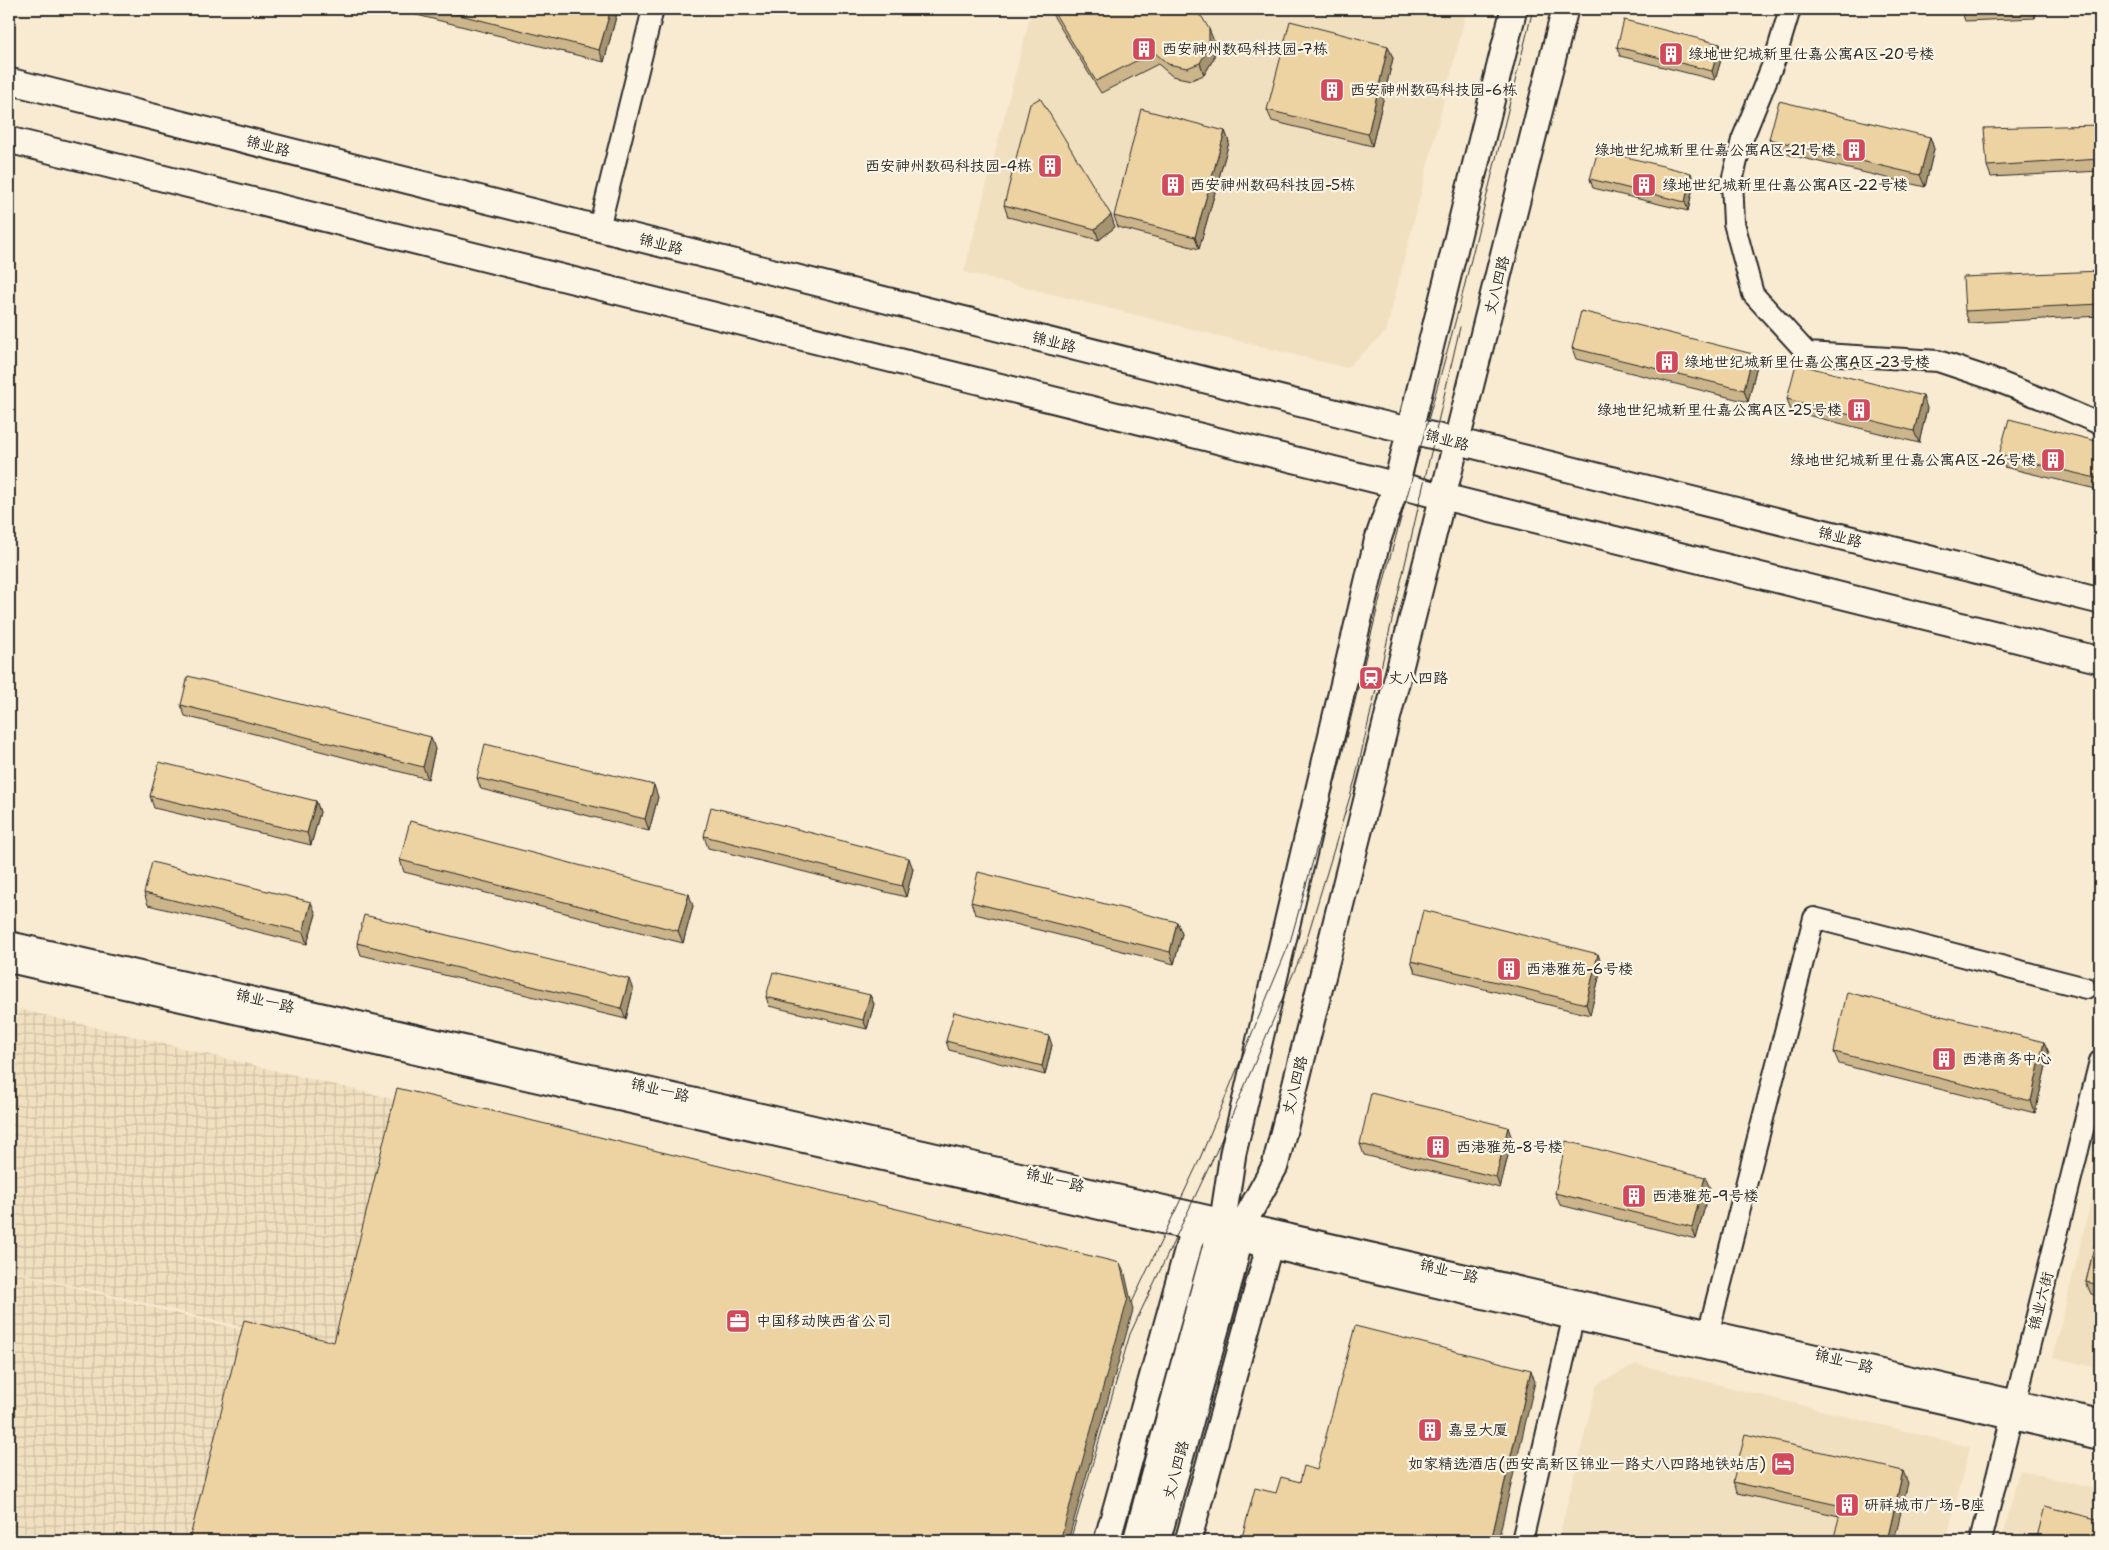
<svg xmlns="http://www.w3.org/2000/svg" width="2109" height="1550" font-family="'Shantell Sans','LXGW WenKai TC',sans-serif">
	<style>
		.built { fill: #f1e0c0 }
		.industrial { fill: url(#industrial-grid) }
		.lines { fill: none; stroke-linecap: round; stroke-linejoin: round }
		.minor-casing { stroke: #2b2b2b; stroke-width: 24 }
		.major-casing { stroke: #2b2b2b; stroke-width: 29 }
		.minor { stroke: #fcf5e5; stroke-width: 20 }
		.major { stroke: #fcf5e5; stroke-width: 25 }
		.tram { stroke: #2b2b2b; stroke-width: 1 }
		.wall { fill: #ccb58b; stroke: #2b2b2b }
		.shaded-wall { fill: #a69471; stroke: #2b2b2b }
		.building { fill: #edd3a2; stroke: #2b2b2b }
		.labels { text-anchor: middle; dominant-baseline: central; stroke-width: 4.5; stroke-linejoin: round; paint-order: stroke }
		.poi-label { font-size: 15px; fill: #2b2b2b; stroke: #fcf5e5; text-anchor: start }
		.street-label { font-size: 15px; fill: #2b2b2b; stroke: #fcf5e5 }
	</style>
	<defs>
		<pattern id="industrial-grid" width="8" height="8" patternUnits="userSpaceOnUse" patternTransform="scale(1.25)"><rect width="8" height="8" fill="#f1e0c0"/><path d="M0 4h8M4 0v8" fill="none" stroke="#cfc0a5"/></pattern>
	</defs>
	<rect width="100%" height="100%" fill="#f8ebd1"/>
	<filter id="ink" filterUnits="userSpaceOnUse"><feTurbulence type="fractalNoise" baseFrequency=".02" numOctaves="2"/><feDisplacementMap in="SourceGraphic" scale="10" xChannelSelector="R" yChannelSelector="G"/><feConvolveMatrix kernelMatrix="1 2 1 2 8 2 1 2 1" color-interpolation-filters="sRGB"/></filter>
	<g filter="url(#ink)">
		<path class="built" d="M 1032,9 L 1467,9 L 1386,332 L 1347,368 L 964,272 Z
			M 2100,1163 L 2100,1369 L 2053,1357 Z
			M 1636,1364 L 1970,1447 L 1946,1541 L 1558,1541 L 1597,1384 Z
			M 2019,1470 L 2100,1490 L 2100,1541 L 2002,1541 Z"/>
		<path class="industrial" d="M 19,1009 L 398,1100 L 338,1350 L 9,1270 L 9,1053 Z
			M 9,1271 L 246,1331 L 193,1541 L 9,1541 Z"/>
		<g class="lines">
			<defs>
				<path id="minor" d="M 1790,9 L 1775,59 L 1742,140 L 1732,181 L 1734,223 L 1753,294 L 1807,353 L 1938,361 L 1989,378 L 2040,398 L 2100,424
					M 599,228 L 653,9
					M 9,942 L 2100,1420
					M 9,962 L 1219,1236 L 1573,1319 L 2100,1439
					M 1706,1342 L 1814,918 L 2086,988
					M 1522,1541 L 1573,1319
					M 1981,1541 L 2100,1061"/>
				<path id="major" d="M 9,81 L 1386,425 L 1456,441 L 2100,601
					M 9,140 L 2100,660
					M 1107,1541 L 1193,1230
					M 1136,1541 L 1223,1219 L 1233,1153 L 1377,542 L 1396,486 L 1514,9
					M 1157,1541 L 1231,1275 L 1243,1224 L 1275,1166 L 1565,9
					M 1188,1541 L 1269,1247"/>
			</defs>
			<use href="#minor" class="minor-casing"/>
			<use href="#major" class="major-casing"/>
			<use href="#minor" class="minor"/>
			<use href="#major" class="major"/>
			<path class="tram" d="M 1126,1315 L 1198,1163 L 1290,942 L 1336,779 L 1388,565 L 1459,308 L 1533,9
				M 1070,1541 L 1130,1334 L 1216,1152 L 1303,951 L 1355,780 L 1460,327"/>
		</g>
		<path class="wall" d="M 393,9 L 610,9 L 617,13 L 604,62 Z
			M 1049,9 L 1188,9 L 1214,41 L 1214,58 L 1204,75 L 1191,80 L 1172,76 L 1158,64 L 1101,93 Z
			M 1961,9 L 2037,9 L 2035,18 L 1965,21 Z
			M 1720,44 L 1723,53 L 1715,80 L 1620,56 L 1617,47 Z
			M 1393,58 L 1372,146 L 1272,121 L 1267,110 Z
			M 2100,125 L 2100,171 L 1991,177 L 1987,166 Z
			M 1225,131 L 1229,142 L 1199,249 L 1118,227 L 1114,216 Z
			M 1930,137 L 1934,149 L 1925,187 L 1773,151 L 1769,139 Z
			M 1590,179 L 1694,182 L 1688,211 L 1593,188 Z
			M 1004,205 L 1115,227 L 1099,240 L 1008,217 Z
			M 2100,271 L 2100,316 L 1969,323 L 1965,311 Z
			M 1572,348 L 1753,354 L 1757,365 L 1748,402 L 1576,359 Z
			M 1787,399 L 1927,408 L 1919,443 L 1791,411 Z
			M 2100,442 L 2100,490 L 2004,467 L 1999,455 Z
			M 181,705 L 435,749 L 428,779 L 185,716 Z
			M 477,778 L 658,797 L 649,831 L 481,789 Z
			M 150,796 L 316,801 L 320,812 L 311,845 L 154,808 Z
			M 704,836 L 913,869 L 906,897 L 708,848 Z
			M 400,860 L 693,906 L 683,943 L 404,872 Z
			M 144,893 L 316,914 L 307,944 L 148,905 Z
			M 971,902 L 1177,922 L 1182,934 L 1174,964 L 975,914 Z
			M 357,943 L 633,990 L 626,1019 L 361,955 Z
			M 1411,961 L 1602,965 L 1590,1015 L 1415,972 Z
			M 870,995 L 874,1004 L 867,1029 L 769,1006 L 766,997 Z
			M 946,1041 L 1052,1045 L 1045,1075 L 949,1050 Z
			M 2044,1042 L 2049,1053 L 2035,1113 L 1839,1064 L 1834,1052 Z
			M 1512,1139 L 1500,1188 L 1364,1155 L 1360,1144 Z
			M 1710,1188 L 1696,1239 L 1560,1205 L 1555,1193 Z
			M 2100,1222 L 2100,1296 L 2091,1294 L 2086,1282 Z
			M 1733,1482 L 1908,1483 L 1839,1516 L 1738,1493 Z"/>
		<path class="shaded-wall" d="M 611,9 L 615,9 L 617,13 L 604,62 L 599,50 Z
			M 2032,9 L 2037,9 L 2035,18 Z
			M 1209,29 L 1214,41 L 1214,58 L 1204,75 L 1200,63 Z
			M 1720,44 L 1723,53 L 1715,80 L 1712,71 Z
			M 1388,46 L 1393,58 L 1372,146 L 1368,134 Z
			M 1225,131 L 1229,142 L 1199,249 L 1195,237 Z
			M 1930,137 L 1934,149 L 1925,187 L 1920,175 Z
			M 1691,173 L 1694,182 L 1688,211 L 1685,202 Z
			M 1111,215 L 1115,227 L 1099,240 L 1095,229 Z
			M 1753,354 L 1757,365 L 1748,402 L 1744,390 Z
			M 1923,396 L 1927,408 L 1919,443 L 1914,431 Z
			M 431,737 L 435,749 L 428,779 L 423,767 Z
			M 654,785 L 658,797 L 649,831 L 645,819 Z
			M 316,801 L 320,812 L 311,845 L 307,833 Z
			M 909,858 L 913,869 L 906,897 L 902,886 Z
			M 689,894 L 693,906 L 683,943 L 678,931 Z
			M 311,902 L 316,914 L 307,944 L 303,932 Z
			M 1177,922 L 1182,934 L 1174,964 L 1170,952 Z
			M 1598,954 L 1602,965 L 1590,1015 L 1586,1004 Z
			M 629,979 L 633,990 L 626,1019 L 621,1008 Z
			M 870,995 L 874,1004 L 867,1029 L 863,1020 Z
			M 1049,1036 L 1052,1045 L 1045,1075 L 1042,1066 Z
			M 2044,1042 L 2049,1053 L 2035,1113 L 2031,1101 Z
			M 1508,1127 L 1512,1139 L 1500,1188 L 1496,1177 Z
			M 1705,1177 L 1710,1188 L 1696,1239 L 1692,1227 Z
			M 1120,1263 L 1125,1274 L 1133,1310 L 1068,1541 L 1060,1541 Z
			M 1531,1370 L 1535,1382 L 1498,1541 L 1491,1541 Z
			M 1903,1471 L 1908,1483 L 1894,1541 L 1887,1541 Z"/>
		<path class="building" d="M 436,9 L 611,9 L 599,50 Z
			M 1052,9 L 1188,9 L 1202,17 L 1209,29 L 1209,46 L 1200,63 L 1187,68 L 1168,64 L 1154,52 L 1096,81 Z
			M 1624,20 L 1720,44 L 1712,71 L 1617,47 Z
			M 1290,21 L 1388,46 L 1368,134 L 1267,110 Z
			M 1040,98 L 1111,215 L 1095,229 L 1004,205 L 1030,104 Z
			M 1779,101 L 1930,137 L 1920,175 L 1769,139 Z
			M 1141,109 L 1225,131 L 1195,237 L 1114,216 Z
			M 2100,125 L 2100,159 L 1987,166 L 1984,128 Z
			M 1598,150 L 1691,173 L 1685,202 L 1590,179 Z
			M 2100,271 L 2100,304 L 1965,311 L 1963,277 Z
			M 1581,311 L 1753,354 L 1744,390 L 1572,348 Z
			M 1796,364 L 1923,396 L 1914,431 L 1787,399 Z
			M 2009,419 L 2100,442 L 2100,479 L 1999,455 Z
			M 188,676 L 431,737 L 423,767 L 181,705 Z
			M 485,744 L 654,785 L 645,819 L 477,778 Z
			M 159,762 L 316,801 L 307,833 L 150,796 Z
			M 711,807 L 909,858 L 902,886 L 704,836 Z
			M 410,821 L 689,894 L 678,931 L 400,860 Z
			M 152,862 L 311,902 L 303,932 L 144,893 Z
			M 978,872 L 1177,922 L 1170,952 L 971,902 Z
			M 1423,910 L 1598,954 L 1586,1004 L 1411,961 Z
			M 364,915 L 629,979 L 621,1008 L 357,943 Z
			M 773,972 L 870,995 L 863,1020 L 766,997 Z
			M 1847,992 L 2044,1042 L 2031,1101 L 1834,1052 Z
			M 954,1012 L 1049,1036 L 1042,1066 L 946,1041 Z
			M 397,1088 L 1120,1263 L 1128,1298 L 1060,1541 L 189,1541 L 244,1320 L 334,1342 Z
			M 1371,1093 L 1508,1127 L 1496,1177 L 1360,1144 Z
			M 1566,1141 L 1705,1177 L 1692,1227 L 1555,1193 Z
			M 2100,1222 L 2100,1285 L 2086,1282 Z
			M 1355,1326 L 1531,1370 L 1491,1541 L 1241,1541 L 1255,1488 L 1276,1493 L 1281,1477 L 1300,1482 L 1304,1466 L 1317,1470 Z
			M 1745,1434 L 1903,1471 L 1887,1541 L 1833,1541 L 1842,1506 L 1733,1482 Z
			M 2045,1506 L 2100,1520 L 2100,1541 L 2036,1541 Z"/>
	</g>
	<defs>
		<symbol id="building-square" viewBox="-11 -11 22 22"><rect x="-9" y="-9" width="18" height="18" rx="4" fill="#d1495b" stroke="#fcf5e5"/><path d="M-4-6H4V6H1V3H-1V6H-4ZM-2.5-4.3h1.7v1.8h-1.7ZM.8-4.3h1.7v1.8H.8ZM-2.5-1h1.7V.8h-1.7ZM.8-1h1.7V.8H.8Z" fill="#fff"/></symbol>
		<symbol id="station-square" viewBox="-11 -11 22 22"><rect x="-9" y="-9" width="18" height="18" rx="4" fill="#d1495b" stroke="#fcf5e5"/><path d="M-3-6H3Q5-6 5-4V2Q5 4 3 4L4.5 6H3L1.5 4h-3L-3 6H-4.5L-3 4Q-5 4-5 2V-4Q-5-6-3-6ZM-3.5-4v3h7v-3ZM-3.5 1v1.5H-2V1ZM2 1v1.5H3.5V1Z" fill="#fff"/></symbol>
		<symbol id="office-square" viewBox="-11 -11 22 22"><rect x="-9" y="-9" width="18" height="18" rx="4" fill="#d1495b" stroke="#fcf5e5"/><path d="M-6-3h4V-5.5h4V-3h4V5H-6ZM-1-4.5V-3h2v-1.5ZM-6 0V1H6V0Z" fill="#fff"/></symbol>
		<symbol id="hotel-square" viewBox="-11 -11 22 22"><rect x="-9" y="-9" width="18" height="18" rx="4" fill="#d1495b" stroke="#fcf5e5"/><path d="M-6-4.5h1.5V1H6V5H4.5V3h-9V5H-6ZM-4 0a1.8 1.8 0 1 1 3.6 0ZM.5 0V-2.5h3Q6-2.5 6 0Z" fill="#fff"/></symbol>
	</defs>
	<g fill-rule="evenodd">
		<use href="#building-square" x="1130" y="35" width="28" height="28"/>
		<use href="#building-square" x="1657" y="40" width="28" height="28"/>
		<use href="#building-square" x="1318" y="76" width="28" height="28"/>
		<use href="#building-square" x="1840" y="136" width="28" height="28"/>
		<use href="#building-square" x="1036" y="152" width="28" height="28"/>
		<use href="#building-square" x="1159" y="171" width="28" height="28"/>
		<use href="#building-square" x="1630" y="171" width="28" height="28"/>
		<use href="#building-square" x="1653" y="348" width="28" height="28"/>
		<use href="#building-square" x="1845" y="396" width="28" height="28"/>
		<use href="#building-square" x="2039" y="446" width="28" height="28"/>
		<use href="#station-square" x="1357" y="664" width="28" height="28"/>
		<use href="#building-square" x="1495" y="955" width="28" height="28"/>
		<use href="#building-square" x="1930" y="1045" width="28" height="28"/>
		<use href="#building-square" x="1424" y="1133" width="28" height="28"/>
		<use href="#building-square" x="1620" y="1182" width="28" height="28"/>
		<use href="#office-square" x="724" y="1307" width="28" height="28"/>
		<use href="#building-square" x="1416" y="1416" width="28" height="28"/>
		<use href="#hotel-square" x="1769" y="1450" width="28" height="28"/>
		<use href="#building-square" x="1833" y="1491" width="28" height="28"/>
	</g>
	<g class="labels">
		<g class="poi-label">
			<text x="1162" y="49">西安神州数码科技园-7栋</text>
			<text x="1688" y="54">绿地世纪城新里仕嘉公寓A区-20号楼</text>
			<text x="1350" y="90">西安神州数码科技园-6栋</text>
			<text x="1836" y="150" text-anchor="end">绿地世纪城新里仕嘉公寓A区-21号楼</text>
			<text x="1032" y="166" text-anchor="end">西安神州数码科技园-4栋</text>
			<text x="1190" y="185">西安神州数码科技园-5栋</text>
			<text x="1662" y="185">绿地世纪城新里仕嘉公寓A区-22号楼</text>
			<text x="1684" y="362">绿地世纪城新里仕嘉公寓A区-23号楼</text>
			<text x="1842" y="410" text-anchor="end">绿地世纪城新里仕嘉公寓A区-25号楼</text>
			<text x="2036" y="460" text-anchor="end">绿地世纪城新里仕嘉公寓A区-26号楼</text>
			<text x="1388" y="678">丈八四路</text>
			<text x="1526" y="969">西港雅苑-6号楼</text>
			<text x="1962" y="1059">西港商务中心</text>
			<text x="1456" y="1147">西港雅苑-8号楼</text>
			<text x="1652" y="1196">西港雅苑-9号楼</text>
			<text x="756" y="1321">中国移动陕西省公司</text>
			<text x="1448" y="1430">嘉昱大厦</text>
			<text x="1766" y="1464" text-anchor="end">如家精选酒店(西安高新区锦业一路丈八四路地铁站店)</text>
			<text x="1864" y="1505">研祥城市广场-B座</text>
		</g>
		<g class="street-label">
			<text transform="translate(268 146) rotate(14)">锦业路</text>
			<text transform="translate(661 244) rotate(14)">锦业路</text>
			<text transform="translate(1497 285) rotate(-76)">丈八四路</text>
			<text transform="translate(1054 342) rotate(14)">锦业路</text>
			<text transform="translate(1447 440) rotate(15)">锦业路</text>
			<text transform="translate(1840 537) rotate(14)">锦业路</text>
			<text transform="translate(265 1001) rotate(13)">锦业一路</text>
			<text transform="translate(1295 1085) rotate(-76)">丈八四路</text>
			<text transform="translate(660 1090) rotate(13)">锦业一路</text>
			<text transform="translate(1055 1180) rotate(13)">锦业一路</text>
			<text transform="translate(1449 1271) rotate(13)">锦业一路</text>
			<text transform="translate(2041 1301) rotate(-76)">锦业六街</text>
			<text transform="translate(1844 1361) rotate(13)">锦业一路</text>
			<text transform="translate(1176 1470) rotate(-75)">丈八四路</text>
		</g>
	</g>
	<rect width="2109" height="1550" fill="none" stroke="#fcf5e5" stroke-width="30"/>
	<rect x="15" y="15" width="2079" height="1520" fill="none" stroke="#2b2b2b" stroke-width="2" filter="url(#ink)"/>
</svg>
